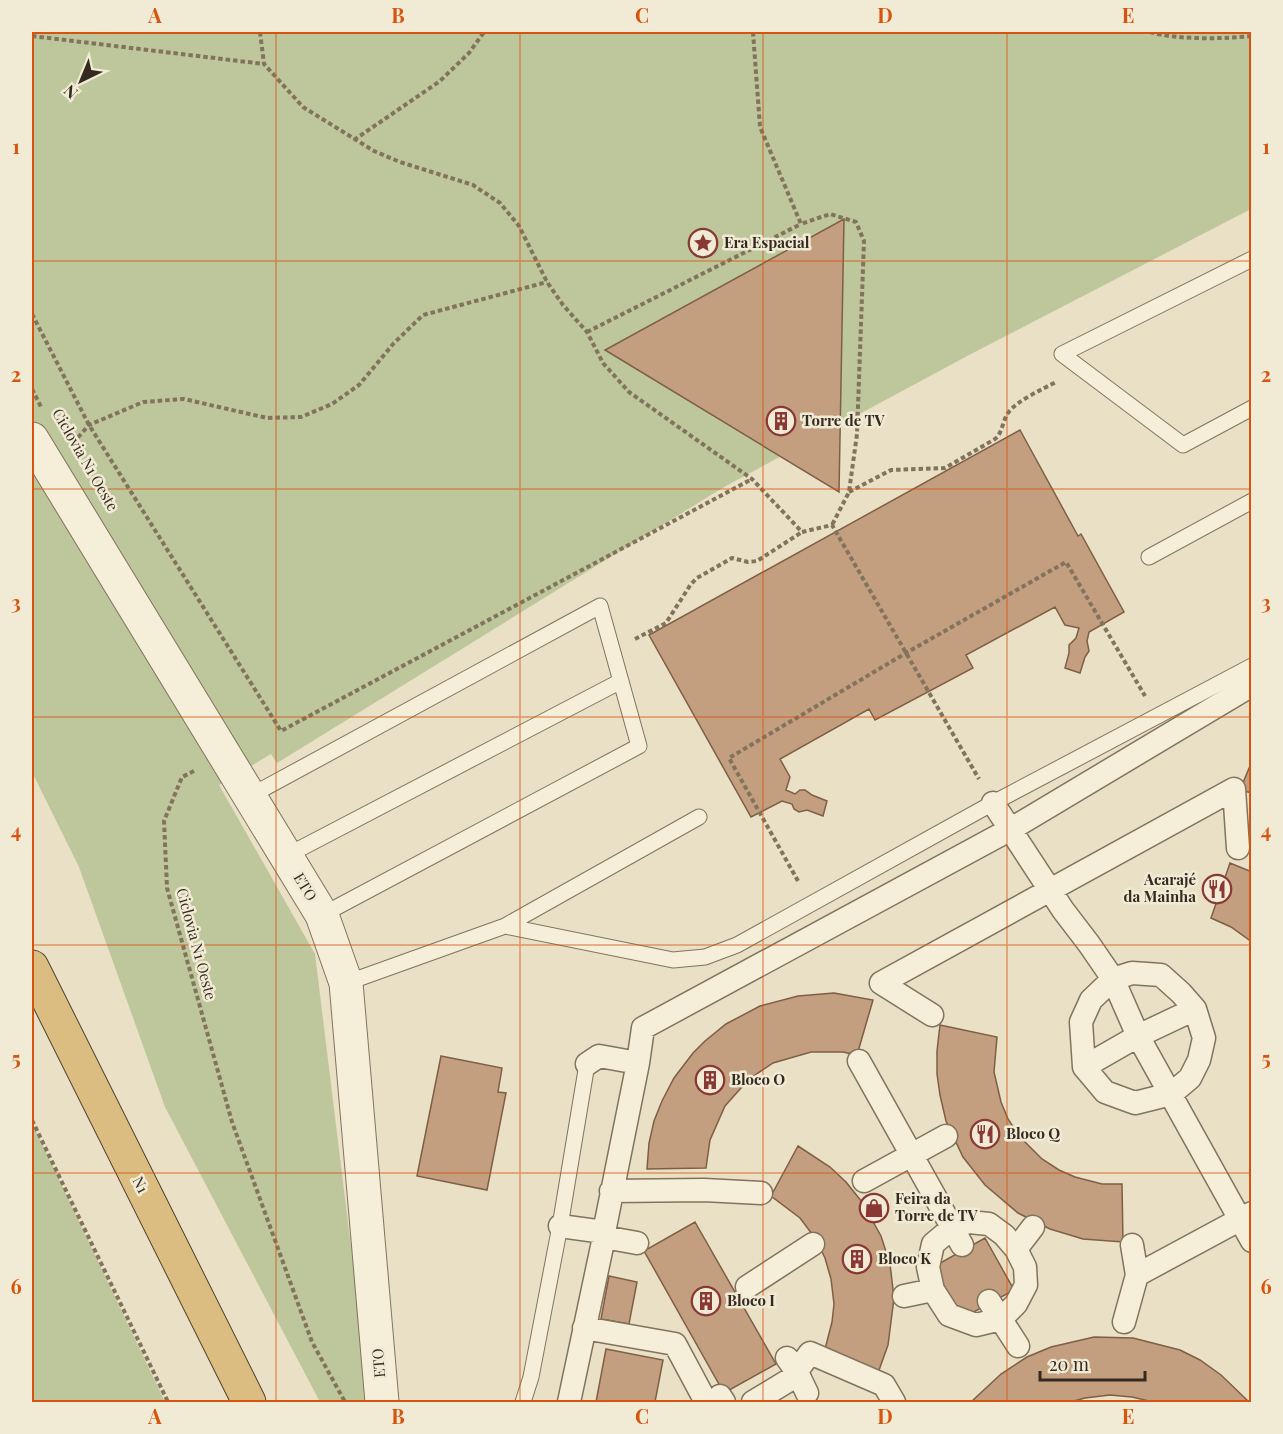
<svg xmlns="http://www.w3.org/2000/svg" width="1283" height="1434" viewBox="0 0 1283 1434" font-family="'Playfair Display',serif">
	<style>
		.green { fill: #bec69b }
		.building { fill: #c39f80; stroke: #7e5f46; stroke-width: 1.5 }
		.lines { fill: none; stroke-linecap: round; stroke-linejoin: round }
		.service-casing { stroke: #82735d; stroke-width: 17 }
		.pedestrian-casing { stroke: #82735d; stroke-width: 25 }
		.tertiary-casing { stroke: #82735d; stroke-width: 35 }
		.trunk-casing { stroke: #504131; stroke-width: 35 }
		.path { stroke: #82735d; stroke-width: 4; stroke-dasharray: 4.5 3; stroke-linecap: butt }
		.service { stroke: #f5eed8; stroke-width: 15 }
		.pedestrian { stroke: #f5eed8; stroke-width: 22 }
		.tertiary { stroke: #f5eed8; stroke-width: 33 }
		.trunk { stroke: #dbbd81; stroke-width: 33 }
		.grid { fill: none; stroke: #d6540e; stroke-width: 1.5; stroke-opacity: 0.55 }
		.labels { text-anchor: middle; stroke-width: 5; stroke-linejoin: round; paint-order: stroke }
		.poi-label { font-size: 15px; font-weight: bold; fill: #342a20; stroke: #f1ead4; text-anchor: start }
		.street-label { font-size: 15px; fill: #342a20; stroke: #f1ead4 }
		.neatline { fill: none; stroke: #d6540e; stroke-width: 2 }
		.grid-label { font-size: 20px; text-anchor: middle; font-weight: bold; fill: #d6540e }
	</style>
	<rect width="100%" height="100%" fill="#e9e0c6"/>
	<!-- green -->
	<path class="green" d="M32,32H1251V209L969,355L724,487L277,763L271,754L219,785L315,954L370,1402H320L165,1107L79,867L32,772Z
		M32,1123L165,1402H32Z"/>
	<!-- building -->
	<path class="building" d="M844,219L839,492L605,350Z
		M1020,430L1078,536L1081,534L1124,612L1089,632L1087,641L1089,651L1085,657L1080,673L1065,668L1069,653V645L1076,638L1079,628L1065,625L1055,607L966,655L973,668L875,720L869,709L780,759L790,777L786,790L795,794L800,790H805L812,795L827,801L823,816L807,810L799,812L794,809L792,804L782,801L751,817L649,635Z
		M1252,761V793L1240,790Z
		M1230,863L1252,872V942L1231,927L1211,918Z
		M834,993L873,1000L857,1055L843,1052H811L773,1063L749,1079L725,1106L710,1140L706,1168L647,1169L649,1143L654,1121L662,1101L674,1078L693,1053L705,1041L726,1024L760,1006L798,996Z
		M940,1025L997,1037L994,1072L1001,1102L1008,1119L1020,1137L1042,1159L1059,1170L1075,1177L1102,1184H1122L1123,1242L1083,1239L1050,1229L1018,1213L985,1185L963,1157L946,1121L940,1095L937,1074V1051Z
		M441,1056L502,1068L498,1092L506,1093L487,1190L417,1176Z
		M798,1146L830,1167L846,1182L862,1202L881,1236L890,1264L894,1298L888,1345L878,1373L825,1349L832,1322L834,1304L831,1279L825,1258L815,1238L800,1218L771,1196Z
		M695,1222L776,1364L724,1393L644,1251Z
		M985,1238L1014,1290L961,1319L933,1267Z
		M609,1276L637,1282L629,1324L601,1319Z
		M1094,1337L1133,1338L1180,1350L1200,1360L1221,1375L1249,1402H1153L1132,1397L1110,1395L1085,1398L1070,1402H971L1001,1374L1027,1357L1051,1347Z
		M606,1349L663,1360L655,1402H596Z"/>
	<g class="lines">
		<!-- service casing -->
		<g class="service-casing">
			<path id="service" d="M1252,259L1062,354L1183,445L1252,408
				M1149,557L1252,501
				M250,796L600,606L639,746L322,915
				M286,856L621,681
				M505,926L673,960L705,957L737,945L993,803L1252,666
				M346,983L505,926L699,817
				M523,1402L531,1377L560,1226L587,1064"/>
		</g>
		<!-- pedestrian casing -->
		<g class="pedestrian-casing">
			<path id="pedestrian" d="M993,803L1063,910L1089,944L1113,979L1138,1036L1252,1241
				M1132,973L1161,975L1181,993L1195,1009L1204,1038L1199,1060L1190,1078L1171,1094L1135,1103L1105,1092L1084,1067L1081,1022L1091,1000L1113,979Z
				M932,1015L881,983L1234,789L1238,848
				M859,1061L962,1245
				M587,1064L599,1056L638,1063
				M1084,1067L1138,1036L1195,1009
				M864,1181L946,1136
				M611,1191L704,1190L761,1193
				M969,1222L989,1224L1004,1235L1016,1249L1025,1267L1026,1285L1016,1304L1001,1319L976,1325L949,1315L933,1290L928,1267L933,1244L952,1228Z
				M560,1226L604,1232
				M604,1237L637,1243
				M1132,1245L1137,1275
				M1016,1249L1033,1227
				M747,1287L813,1244
				M904,1296L933,1290
				M989,1301L1018,1346
				M1124,1322L1137,1275L1252,1213
				M584,1328L675,1344L706,1402
				M787,1358L797,1372L807,1393
				M720,1396L724,1402
				M569,1402L604,1237V1232L638,1063L643,1028L1011,829L1252,685
				M753,1402L791,1379L810,1353L884,1385L894,1402"/>
		</g>
		<!-- tertiary casing -->
		<g class="tertiary-casing">
			<path id="tertiary" d="M32,439L322,915L346,983L382,1402"/>
		</g>
		<!-- trunk casing -->
		<g class="trunk-casing">
			<path id="trunk" d="M32,967L249,1402"/>
		</g>
		<!-- path -->
		<path class="path" d="M260,32L264,64L303,107L374,151L400,162L473,185L500,203L519,226L547,282L563,305L587,332L603,363L629,392L752,479L802,532L832,525L979,779
			M753,32L760,127L801,224L830,214L856,222L864,241L857,434L849,492L832,525
			M1150,32C1176,40 1224,39 1252,36
			M32,36L264,64
			M354,140L440,81L469,53L484,32
			M32,314L89,425L281,731L752,479
			M587,332L801,224
			M32,389L41,407
			M73,443L89,425L143,402L184,399L267,418L301,417L332,404L359,385L394,343L423,315L547,282
			M849,492L891,470L945,468L995,439C1003,432 1002,422 1008,413C1016,401 1043,389 1056,382
			M635,639L666,623L691,584L697,578L732,558L748,562L757,561L802,532
			M194,771L182,777L164,821L167,888L232,1122L312,1342L345,1402
			M798,881L729,758L906,653L1066,562L1145,696
			M32,1120L168,1402"/>
		<!-- service -->
		<use href="#service" class="service"/>
		<!-- pedestrian -->
		<use href="#pedestrian" class="pedestrian"/>
		<!-- tertiary -->
		<use href="#tertiary" class="tertiary"/>
		<!-- trunk -->
		<use href="#trunk" class="trunk"/>
	</g>
	<!-- grid -->
	<path class="grid" d="M276,32V1402M520,32V1402M763,32V1402M1007,32V1402M32,261H1252M32,489H1252M32,717H1252M32,945H1252M32,1173H1252"/>
	<!-- icons -->
	<defs>
		<g id="sight-ring" transform="scale(1.5)"><circle r="9.5" fill="#f1ead4" stroke="#8a3834" stroke-width="1.5"/><path d="M0-6L1.8-2.2L6-1.7L2.9 1.2L3.7 5.4L0 3.3L-3.7 5.4L-2.9 1.2L-6-1.7L-1.8-2.2Z" fill="#8a3834"/></g>
		<g id="building-ring" transform="scale(1.5)"><circle r="9.5" fill="#f1ead4" stroke="#8a3834" stroke-width="1.5"/><path d="M-4-6H4V6H1V3H-1V6H-4ZM-2.5-4.3h1.7v1.8h-1.7ZM.8-4.3h1.7v1.8H.8ZM-2.5-1h1.7V.8h-1.7ZM.8-1h1.7V.8H.8Z" fill="#8a3834"/></g>
		<g id="restaurant-ring" transform="scale(1.5)"><circle r="9.5" fill="#f1ead4" stroke="#8a3834" stroke-width="1.5"/><path d="M-5-6h1v4h1v-4h1v4h1v-4h1v5L-1.5 .5V6h-2V.5L-5-1ZM5-6V6H3V1.5H1.5Q1.5-4 5-6Z" fill="#8a3834"/></g>
		<g id="shop-ring" transform="scale(1.5)"><circle r="9.5" fill="#f1ead4" stroke="#8a3834" stroke-width="1.5"/><path d="M-5-2.5h2.3a2.7 3.5 0 0 1 5.4 0H5L5.5 6h-11ZM-1.5-2.5h3a1.5 2.3 0 0 0-3 0Z" fill="#8a3834"/></g>
	</defs>
	<g fill-rule="evenodd">
		<use href="#sight-ring" x="703" y="243"/>
		<use href="#building-ring" x="781" y="421"/>
		<use href="#restaurant-ring" x="1217" y="889"/>
		<use href="#building-ring" x="710" y="1080"/>
		<use href="#restaurant-ring" x="985" y="1134"/>
		<use href="#shop-ring" x="874" y="1208"/>
		<use href="#building-ring" x="857" y="1259"/>
		<use href="#building-ring" x="706" y="1301"/>
	</g>
	<g class="labels">
		<!-- poi labels -->
		<g class="poi-label">
			<text x="724" y="248">Era Espacial</text>
			<text x="802" y="426">Torre de TV</text>
			<text x="1196" y="885" text-anchor="end">Acarajé<tspan x="1196" dy="17">da Mainha</tspan></text>
			<text x="731" y="1085">Bloco O</text>
			<text x="1006" y="1139">Bloco Q</text>
			<text x="895" y="1204">Feira da<tspan x="895" dy="17">Torre de TV</tspan></text>
			<text x="878" y="1264">Bloco K</text>
			<text x="727" y="1306">Bloco I</text>
		</g>
		<!-- street labels -->
		<g class="street-label">
			<text transform="translate(85 460) rotate(60)" y="5">Ciclovia N1 Oeste</text>
			<text transform="translate(305 887) rotate(59)" y="5">ETO</text>
			<text transform="translate(196 944) rotate(75)" y="5">Ciclovia N1 Oeste</text>
			<text transform="translate(140 1185) rotate(63)" y="5">N1</text>
			<text transform="translate(379 1363) rotate(-95)" y="5">ETO</text>
		</g>
	</g>
	<!-- border -->
	<rect width="1283" height="1434" fill="none" stroke="#f1ead4" stroke-width="66"/>
	<!-- north arrow -->
	<g transform="translate(81 81) rotate(223)" stroke="#f1ead4" stroke-width="4.5" paint-order="stroke">
	<path d="M0-4.5L10 22L0 15L-10 22Z" fill="#342a20"/>
	<text y="-9" font-size="16" font-weight="bold" text-anchor="middle" fill="#342a20">N</text>
	</g>
	<!-- scale -->
	<path d="M1040 1371v9h105v-9" fill="none" stroke="#342a20" stroke-width="3"/>
	<text x="1049" y="1371" font-size="18" fill="#342a20" stroke="#f1ead4" stroke-width="4.5" paint-order="stroke">20 m</text>
	<rect x="33" y="33" width="1217" height="1368" class="neatline"/>
	<g class="grid-label">
		<text x="155" y="23">A</text>
		<text x="398" y="23">B</text>
		<text x="642" y="23">C</text>
		<text x="885" y="23">D</text>
		<text x="1128" y="23">E</text>
		<text x="16" y="154">1</text>
		<text x="1266" y="154">1</text>
		<text x="16" y="382">2</text>
		<text x="1266" y="382">2</text>
		<text x="16" y="610">3</text>
		<text x="1266" y="610">3</text>
		<text x="16" y="838">4</text>
		<text x="1266" y="838">4</text>
		<text x="16" y="1066">5</text>
		<text x="1266" y="1066">5</text>
		<text x="16" y="1294">6</text>
		<text x="1266" y="1294">6</text>
		<text x="155" y="1424">A</text>
		<text x="398" y="1424">B</text>
		<text x="642" y="1424">C</text>
		<text x="885" y="1424">D</text>
		<text x="1128" y="1424">E</text>
	</g>
</svg>
